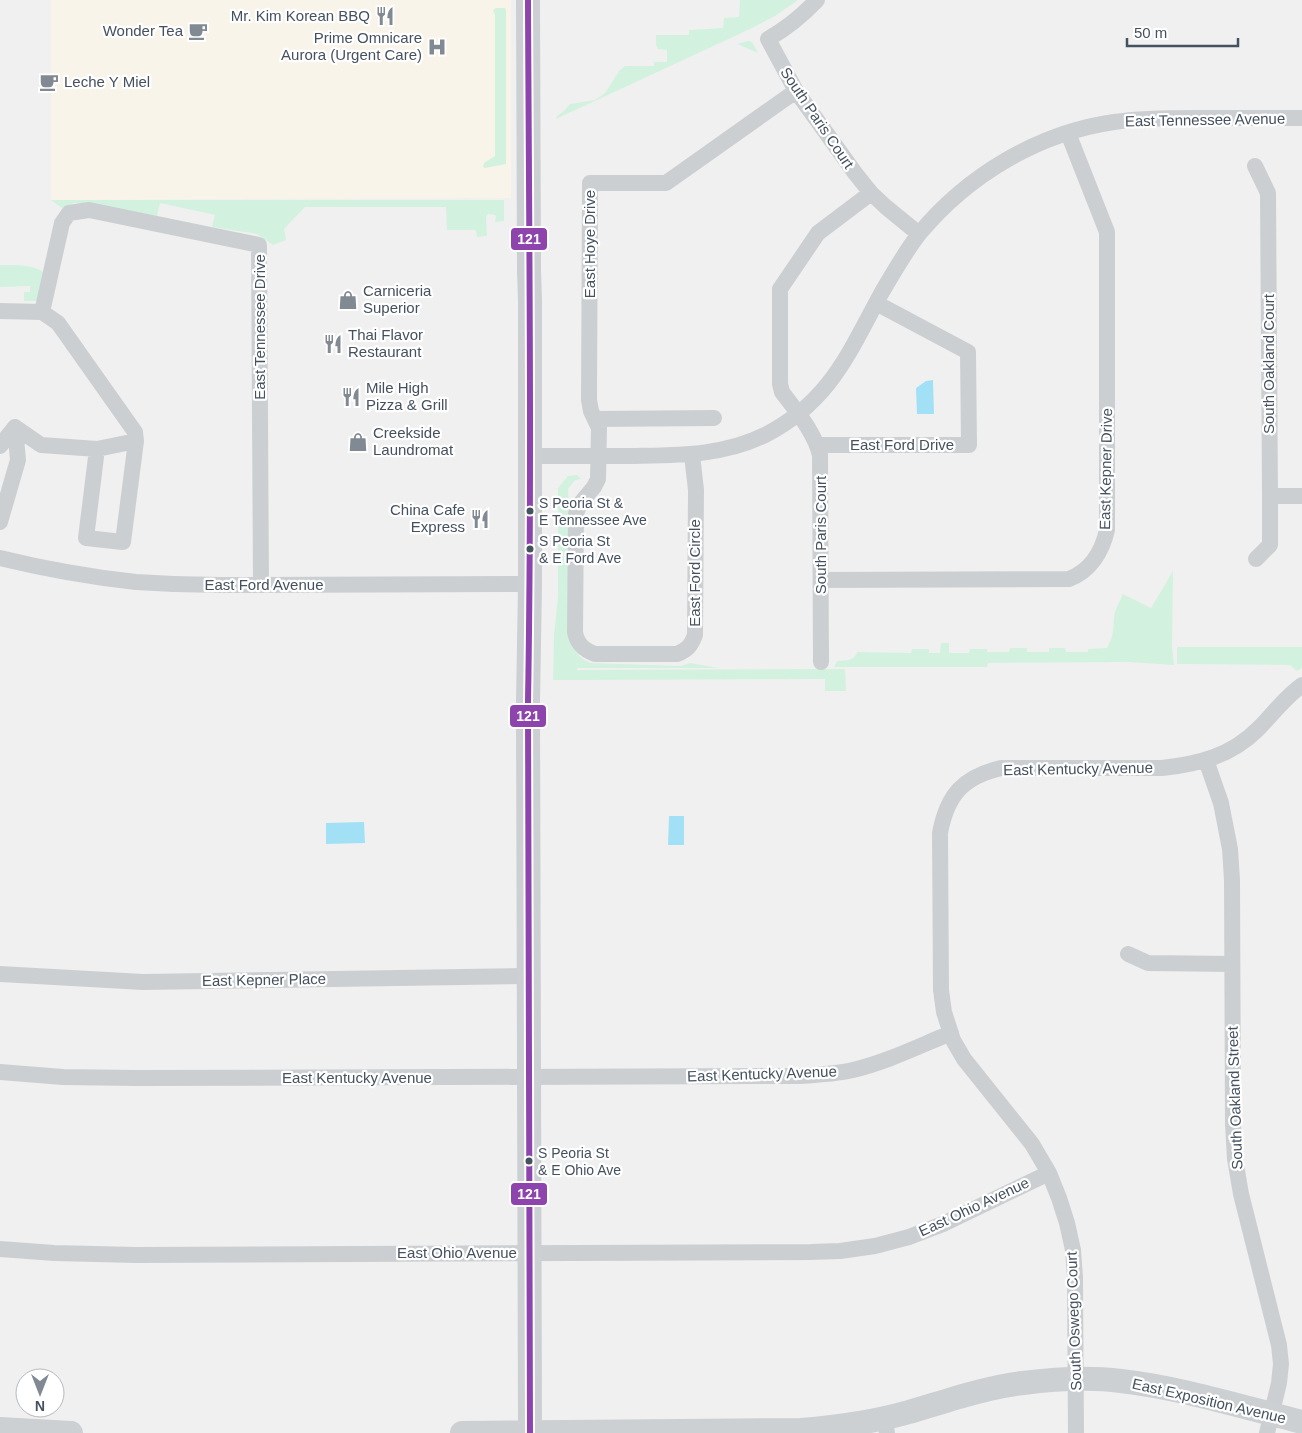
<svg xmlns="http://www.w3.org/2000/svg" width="1302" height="1433" viewBox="0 0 1302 1433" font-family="Helvetica,sans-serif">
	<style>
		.commercial { fill: #f8f4ea }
		.green { fill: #d2f2df }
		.water { fill: #a2e1f5 }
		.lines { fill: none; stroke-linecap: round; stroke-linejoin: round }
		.street { stroke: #cccfd1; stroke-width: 16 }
		.secondary { stroke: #ccd0d3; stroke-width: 24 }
		.bus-1-casing { stroke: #fff; stroke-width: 10 }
		.bus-1 { stroke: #8e44ad; stroke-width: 6 }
		.bus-dot { fill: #45515f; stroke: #fff; stroke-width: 2 }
		.labels { text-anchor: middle; stroke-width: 4.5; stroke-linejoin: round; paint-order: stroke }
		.bus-label { font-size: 14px; fill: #45515f; stroke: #fff; text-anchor: start }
		.poi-label { font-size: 15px; fill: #45515f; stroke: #fff; text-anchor: start }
		.street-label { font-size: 15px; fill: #45515f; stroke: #fff }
		.line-badge { stroke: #fff; stroke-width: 2 }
		.badge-label { font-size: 14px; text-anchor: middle; font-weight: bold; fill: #fff }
	</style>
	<rect width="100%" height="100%" fill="#f1f0f0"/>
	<!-- commercial -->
	<path class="commercial" d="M51,0H511V198L51,200Z"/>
	<!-- green -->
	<path class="green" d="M740,0H798L775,16L748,30L556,119L557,116L565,110L570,104L595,100L605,93L619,71L625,66H654V62H667V50L658,49L656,45V35H689V30L723,28L724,18L739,17Z
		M496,8H505L506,10V164L485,168L483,167L484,163L495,156V15L493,10Z
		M748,41L752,42L758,53L737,44Z
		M51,200H504V221L495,222L496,216L495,215L488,214L486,217L487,236L477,237L476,231L474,230H447L446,207H305L284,229L286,240L273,245L257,234L212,227L215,215L160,203L157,216L85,203H74L62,208Z
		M0,265C12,265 36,264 44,273L41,301H24V292H30V286L0,287Z
		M577,475L581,479L575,480L568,489L570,521L572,641C577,653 578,658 591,663L681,666L690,663L718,668H577V670L845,669L846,691H825V679L553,680L554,636L558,596V488L568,476Z
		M1173,571L1172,647L1174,665L1129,662L988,663L987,667H834L837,661C845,660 854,662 857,652L911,653L912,649H929V653H940L941,643H949V653H969L970,649H987V652H1009L1010,648H1027V652H1049V648H1065L1066,652H1088V649L1107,648C1114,635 1113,630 1114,617C1115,609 1120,601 1123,594L1151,608Z
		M1177,647H1302V668L1297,671L1290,665L1177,664Z"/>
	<!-- water -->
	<path class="water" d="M933,380L934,414H917L916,388L926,381Z
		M669,816H684V845H668Z
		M364,822L365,843L326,844V823Z"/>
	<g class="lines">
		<!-- street -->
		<path class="street" d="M817,0C802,16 787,28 768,39L796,91L855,173L871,193L886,207L919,234
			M1255,166L1268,193L1270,496V545L1256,559
			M0,311L42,312L58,323L135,432L136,441L123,542L86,538L97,449
			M42,312L62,223L69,213L89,210L259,245L261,585
			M596,419L714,418
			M15,427L41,445L97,449L136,441
			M818,445H969L968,352L876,303
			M0,446L15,427
			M692,455L696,490L695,635C691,646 687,650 677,654H595C584,650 577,644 575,632L576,514L579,505L594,487L598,479L599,428L591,411L589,400L590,183H666L796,91
			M530,456C563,456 597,456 631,456C677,455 723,456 765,435C831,401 849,352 882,292C894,272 905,252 919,234C968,175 1038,133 1114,122C1141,118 1169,118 1196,118C1232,118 1267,118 1302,118
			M1270,496H1302
			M0,522L18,460L15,427
			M0,558C45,569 90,577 136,582C164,584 192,585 221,585L530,584
			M821,580L1069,579C1090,571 1102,552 1107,530V232L1068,133
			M821,662L820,455C814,431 796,411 782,392L780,384V289L818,233L871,193
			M1206,760L1221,803L1230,849L1232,880L1233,1124L1235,1159L1241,1194L1279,1345L1281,1364L1279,1383L1267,1433
			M1128,954L1148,963L1232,964
			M0,974L143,982L528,976
			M0,1072L63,1077L136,1078L800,1076C818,1075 836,1074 853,1070C887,1062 919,1046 951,1033
			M0,1249L54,1253L136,1255L811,1252L840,1251L875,1246L909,1237L943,1224L1049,1173
			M884,1418L887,1433
			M1076,1433L1075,1277L1073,1250L1067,1223L1059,1198L1049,1173L1032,1144L964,1059L953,1040L944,1012L941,990L940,833C947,795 963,777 1001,768H1162C1199,764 1231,756 1258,729C1273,714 1284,698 1302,685"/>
		<!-- secondary -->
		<path class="secondary" d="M528,0L529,271L530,301V584L528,702L530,1433
			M0,1429L71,1433
			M462,1433L801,1430C837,1427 874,1422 909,1412C947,1401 983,1388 1023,1383C1055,1379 1089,1377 1121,1381C1182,1388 1242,1407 1302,1422"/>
		<!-- bus-1 casing -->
		<g class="bus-1-casing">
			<path id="bus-1" d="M528,0C529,234 532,468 528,702L530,1433"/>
		</g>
		<!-- bus-1 -->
		<use href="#bus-1" class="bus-1"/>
	</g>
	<!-- icons -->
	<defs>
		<g id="restaurant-bare" transform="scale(1.5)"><path d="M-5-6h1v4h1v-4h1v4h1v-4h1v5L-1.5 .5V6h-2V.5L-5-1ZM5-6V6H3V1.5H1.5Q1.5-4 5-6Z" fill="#818992" stroke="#fff" stroke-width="2.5" paint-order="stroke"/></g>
		<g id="cafe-bare" transform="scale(1.5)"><path d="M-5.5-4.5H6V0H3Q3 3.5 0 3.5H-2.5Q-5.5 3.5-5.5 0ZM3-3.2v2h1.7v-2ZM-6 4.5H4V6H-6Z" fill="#818992" stroke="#fff" stroke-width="2.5" paint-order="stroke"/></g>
		<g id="hospital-bare" transform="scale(1.5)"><path d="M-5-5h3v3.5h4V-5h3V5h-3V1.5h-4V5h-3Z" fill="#818992" stroke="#fff" stroke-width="2.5" paint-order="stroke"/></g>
		<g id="shop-bare" transform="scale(1.5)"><path d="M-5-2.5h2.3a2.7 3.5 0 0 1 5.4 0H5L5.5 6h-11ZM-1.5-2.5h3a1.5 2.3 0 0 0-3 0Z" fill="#818992" stroke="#fff" stroke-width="2.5" paint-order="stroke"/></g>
	</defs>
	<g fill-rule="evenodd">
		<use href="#restaurant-bare" x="385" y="16"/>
		<use href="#cafe-bare" x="198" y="31"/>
		<use href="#hospital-bare" x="437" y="47"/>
		<use href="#cafe-bare" x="49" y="82"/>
		<use href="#shop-bare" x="348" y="300"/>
		<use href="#restaurant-bare" x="333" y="344"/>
		<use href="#restaurant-bare" x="351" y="397"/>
		<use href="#shop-bare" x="358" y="442"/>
		<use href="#restaurant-bare" x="480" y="519"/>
	</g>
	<!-- markers -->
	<g class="bus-dot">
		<circle cx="530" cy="511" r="4.5"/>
		<circle cx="530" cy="549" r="4.5"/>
		<circle cx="529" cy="1161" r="4.5"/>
	</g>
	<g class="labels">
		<!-- bus labels -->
		<g class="bus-label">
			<text x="539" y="508">S Peoria St &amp;<tspan x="539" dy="17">E Tennessee Ave</tspan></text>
			<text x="539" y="546">S Peoria St<tspan x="539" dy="17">&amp; E Ford Ave</tspan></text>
			<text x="538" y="1158">S Peoria St<tspan x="538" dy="17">&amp; E Ohio Ave</tspan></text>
		</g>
		<!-- poi labels -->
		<g class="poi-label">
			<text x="370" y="21" text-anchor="end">Mr. Kim Korean BBQ</text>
			<text x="183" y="36" text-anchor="end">Wonder Tea</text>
			<text x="422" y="43" text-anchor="end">Prime Omnicare<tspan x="422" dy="17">Aurora (Urgent Care)</tspan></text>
			<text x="64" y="87">Leche Y Miel</text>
			<text x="363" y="296">Carniceria<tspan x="363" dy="17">Superior</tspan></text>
			<text x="348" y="340">Thai Flavor<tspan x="348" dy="17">Restaurant</tspan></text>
			<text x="366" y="393">Mile High<tspan x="366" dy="17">Pizza &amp; Grill</tspan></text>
			<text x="373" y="438">Creekside<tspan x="373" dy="17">Laundromat</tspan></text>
			<text x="465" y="515" text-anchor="end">China Cafe<tspan x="465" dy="17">Express</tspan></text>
		</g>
		<!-- street labels -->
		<g class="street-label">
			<text transform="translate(817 118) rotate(56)" y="5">South Paris Court</text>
			<text transform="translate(1205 120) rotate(-1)" y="5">East Tennessee Avenue</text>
			<text transform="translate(590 244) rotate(-90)" y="5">East Hoye Drive</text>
			<text transform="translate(260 327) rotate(-90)" y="5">East Tennessee Drive</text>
			<text transform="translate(1269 364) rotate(-90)" y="5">South Oakland Court</text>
			<text x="902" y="450">East Ford Drive</text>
			<text transform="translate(1106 469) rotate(-89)" y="5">East Kepner Drive</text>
			<text transform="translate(821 535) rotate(-90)" y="5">South Paris Court</text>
			<text transform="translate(695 573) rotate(-90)" y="5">East Ford Circle</text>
			<text x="264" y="590">East Ford Avenue</text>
			<text transform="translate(1078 769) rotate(-1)" y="5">East Kentucky Avenue</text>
			<text transform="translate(264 980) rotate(-1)" y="5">East Kepner Place</text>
			<text transform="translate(762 1074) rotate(-2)" y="5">East Kentucky Avenue</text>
			<text x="357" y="1083">East Kentucky Avenue</text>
			<text transform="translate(1235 1098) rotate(-92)" y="5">South Oakland Street</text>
			<text transform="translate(974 1207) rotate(-25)" y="5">East Ohio Avenue</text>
			<text x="457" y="1258">East Ohio Avenue</text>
			<text transform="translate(1074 1321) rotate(-92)" y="5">South Oswego Court</text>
			<text transform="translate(1209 1401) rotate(13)" y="5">East Exposition Avenue</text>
		</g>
	</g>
	<g class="line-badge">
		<rect x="510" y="227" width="38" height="24" rx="5" fill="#8e44ad"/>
		<rect x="509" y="704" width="38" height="24" rx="5" fill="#8e44ad"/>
		<rect x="510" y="1182" width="38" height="24" rx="5" fill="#8e44ad"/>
	</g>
	<g class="badge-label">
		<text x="529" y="244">121</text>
		<text x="528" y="721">121</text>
		<text x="529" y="1199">121</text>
	</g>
	<!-- north arrow -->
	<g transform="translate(40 1393) rotate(180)"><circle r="24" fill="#ffffff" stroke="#b5b9bf"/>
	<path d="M0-4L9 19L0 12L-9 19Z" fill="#818992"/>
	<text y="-8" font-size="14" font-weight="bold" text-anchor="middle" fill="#45515f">N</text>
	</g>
	<!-- scale -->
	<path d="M1127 38v8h111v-8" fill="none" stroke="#45515f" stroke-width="2.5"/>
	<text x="1134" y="38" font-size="15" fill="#45515f" stroke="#ffffff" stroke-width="4" paint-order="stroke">50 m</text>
</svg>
